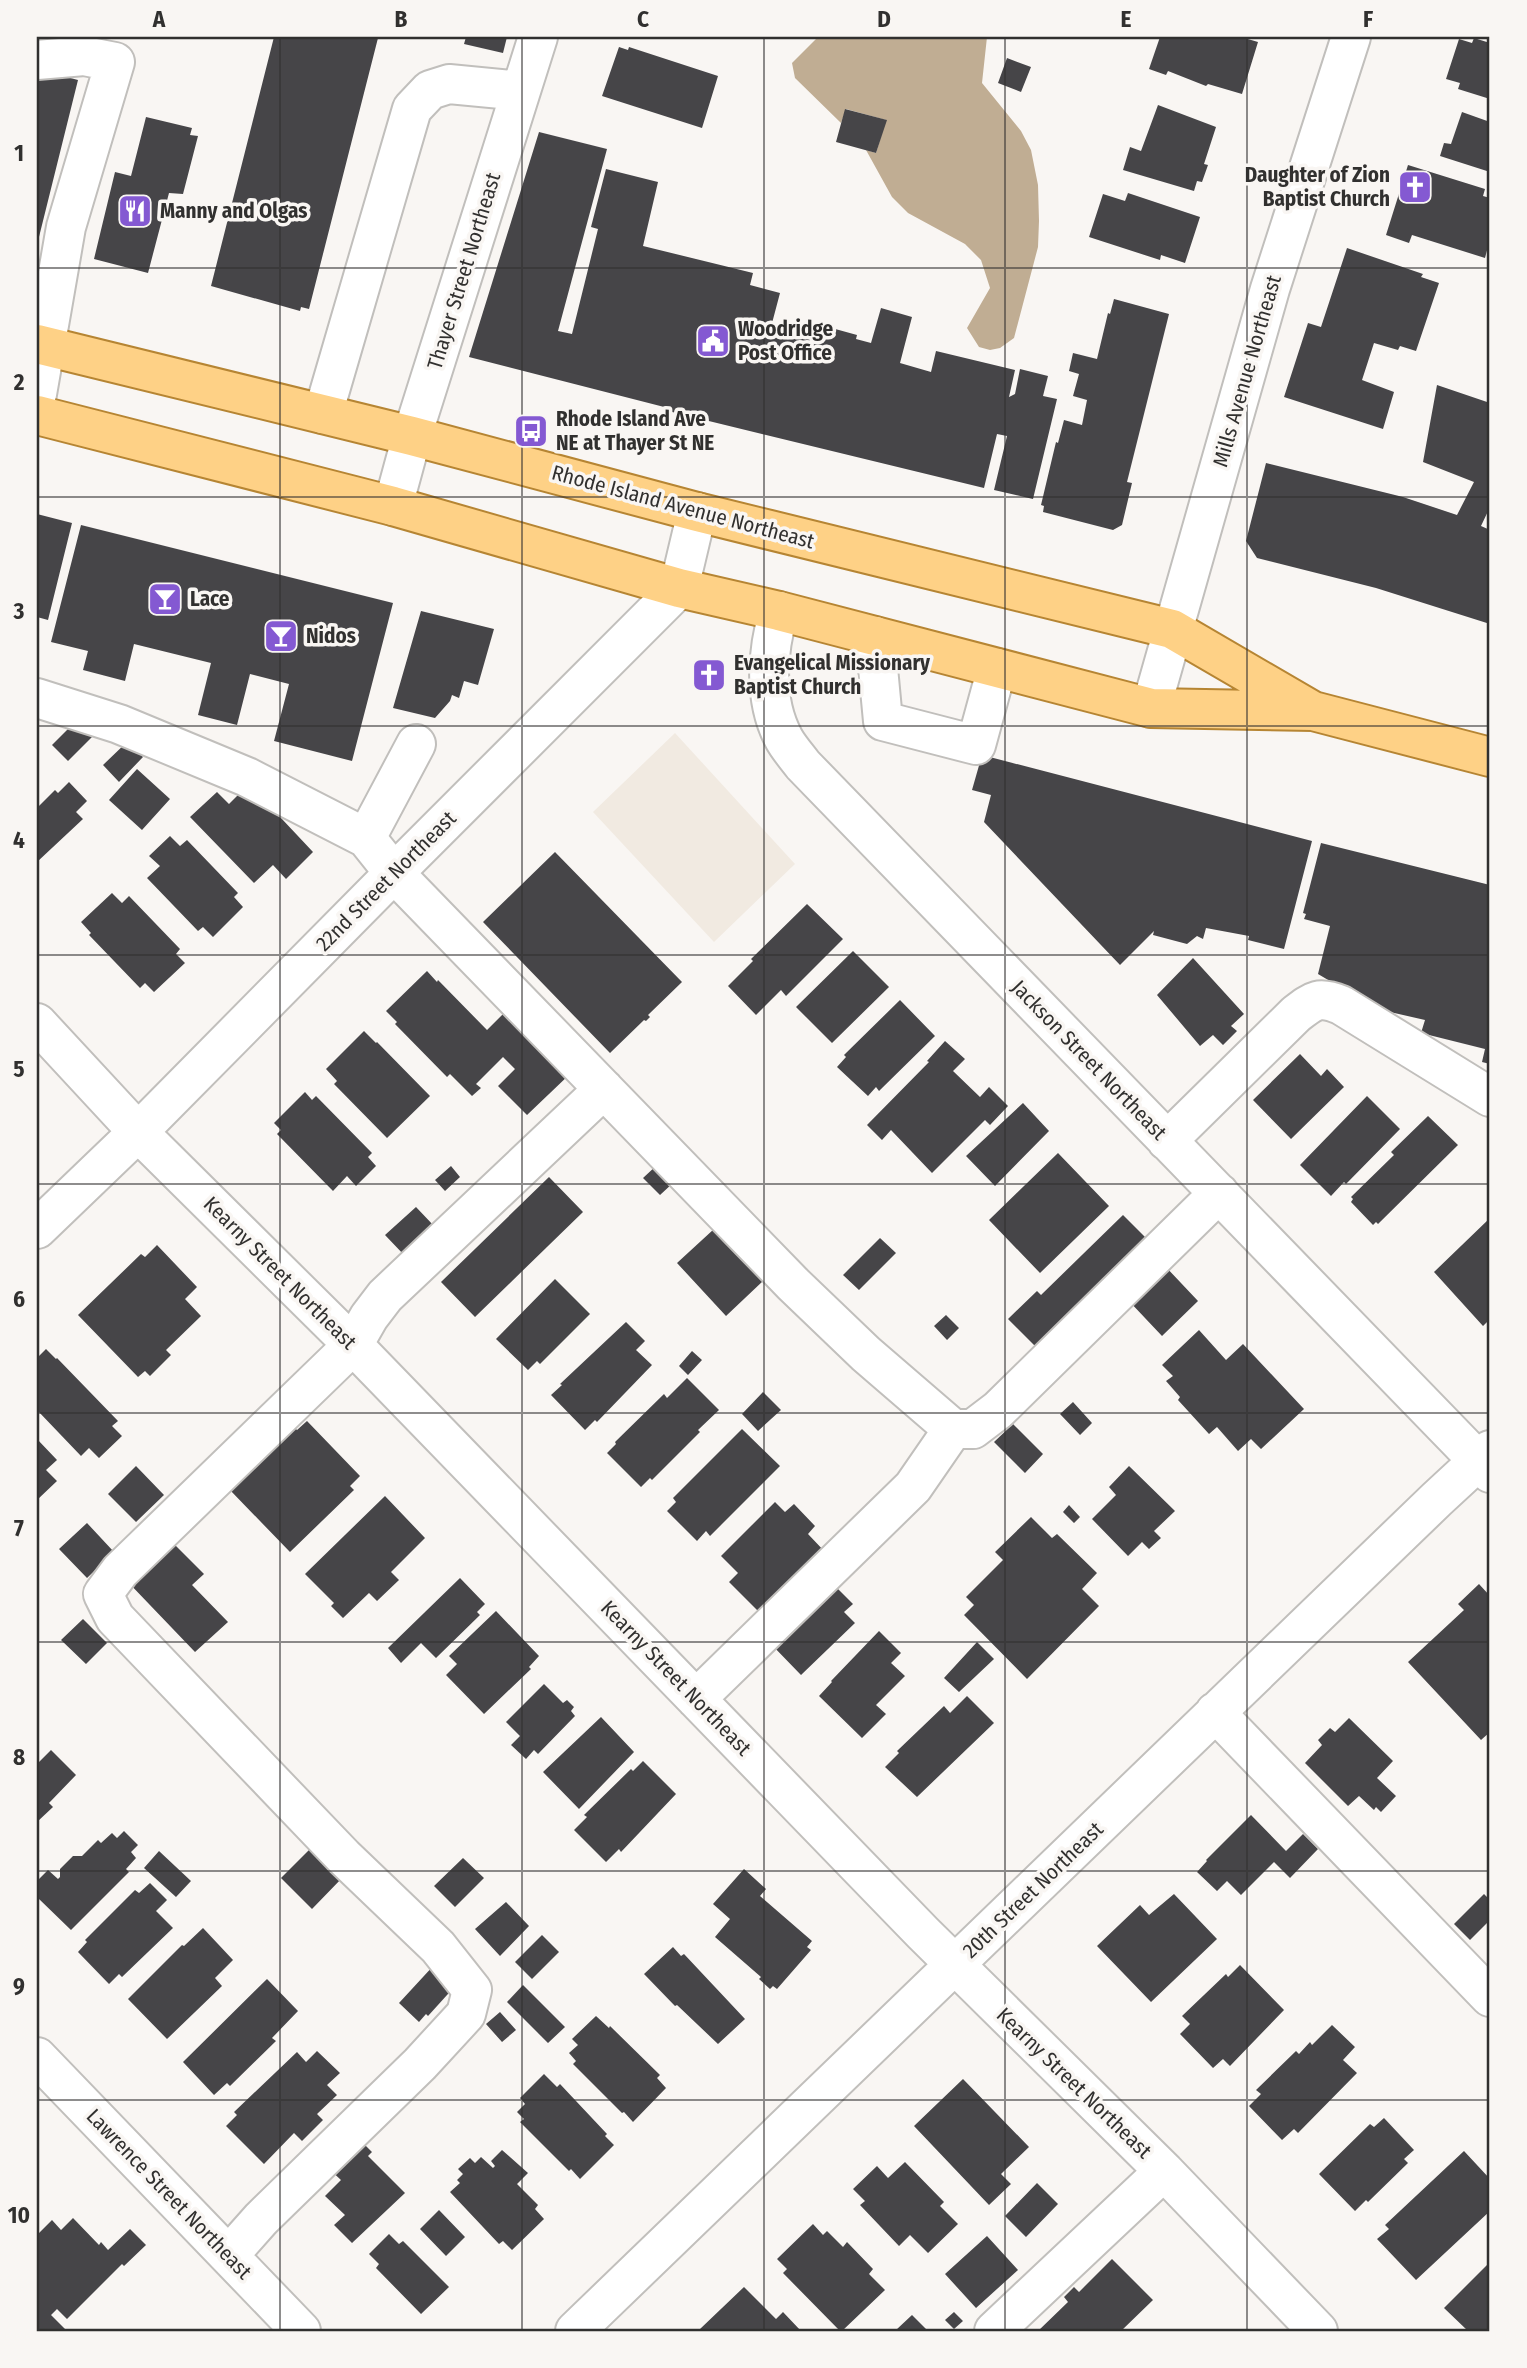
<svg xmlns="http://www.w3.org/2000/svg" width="1527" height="2368" viewBox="0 0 1527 2368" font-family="'Fira Sans Condensed',sans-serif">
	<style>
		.built { fill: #f1eae1 }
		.forest { fill: #c0ad93 }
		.building { fill: #464548 }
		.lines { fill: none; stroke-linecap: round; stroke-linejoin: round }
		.minor-casing { stroke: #c1bfbc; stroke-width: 42 }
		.major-casing { stroke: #b68533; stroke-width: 42 }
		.minor { stroke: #fff; stroke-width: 38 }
		.major { stroke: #fed186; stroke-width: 38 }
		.grid { fill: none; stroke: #31302f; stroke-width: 2; stroke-opacity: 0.55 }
		.labels { text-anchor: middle; stroke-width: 7; stroke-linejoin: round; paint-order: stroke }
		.poi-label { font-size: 21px; font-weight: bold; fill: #31302f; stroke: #f9f6f3; text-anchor: start }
		.street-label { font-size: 21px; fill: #31302f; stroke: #f9f6f3 }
		.neatline { fill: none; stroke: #31302f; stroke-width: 2.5 }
		.grid-label { font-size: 23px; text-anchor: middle; font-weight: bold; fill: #31302f }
	</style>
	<rect width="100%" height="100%" fill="#f9f6f3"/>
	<!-- built -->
	<path class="built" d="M675,733L795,864L714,942L593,812Z"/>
	<!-- forest -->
	<path class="forest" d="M835,37H987L982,83L1021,131L1031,150L1038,185L1039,221L1038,247L1014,338L1000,348L990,350L979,347L967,328L990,288L981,260L965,244L908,213L892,197L866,150L876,153L886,120L846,109L841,123L795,78L792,63L817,38Z"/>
	<!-- building -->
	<path class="building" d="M274,37L378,38L309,309L301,307L300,311L211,286Z
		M466,37H507L503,53L464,44Z
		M1160,37H1241L1258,42L1242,94L1208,84L1206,86L1168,71L1166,75L1149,69Z
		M1474,38L1490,43V99L1458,89L1460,83L1446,79L1459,39L1472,43Z
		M619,47L628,50L629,47L718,76L702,128L602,96Z
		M1007,58L1031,67L1021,92L998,83Z
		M40,70L78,80L38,241L37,83Z
		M1158,105L1216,127L1204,164L1208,165L1202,182L1197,181L1194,191L1123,170L1130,147L1141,151Z
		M845,109L887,120L876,153L836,142Z
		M1462,112L1490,122V172L1440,156L1444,143L1451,144Z
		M146,117L192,128L190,135L198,136L183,194L169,193L148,273L94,259L115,172L131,176Z
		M539,132L607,149L558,331L572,334L598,229L591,227L606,169L658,182L643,246L753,273L750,285L780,293L771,327L814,340L816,334L821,335L823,330L828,327L857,335L856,339L871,343L881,308L912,317L900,363L931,372L936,351L1015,370L1009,397L1015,394L1020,369L1048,376L1043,396L1057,399L1033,499L994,490L1007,436L997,434L984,488L672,412V409L469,357Z
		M1408,165L1485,189L1483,196L1490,198V239L1485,258L1412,235L1409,243L1386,235Z
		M1128,193L1200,217L1185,263L1161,255L1160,260L1089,237L1103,194L1125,201Z
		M1347,248L1423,274L1421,277L1439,283L1416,351L1400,346L1398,350L1374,343L1362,380L1394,392L1383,429L1284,397L1308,323L1321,327Z
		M1114,299L1169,314L1127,482L1132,483L1122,525L1113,530L1043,512L1044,506L1041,505L1056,442L1058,443L1064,420L1082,425L1087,400L1073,396L1079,374L1069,371L1073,353L1097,359L1108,313L1110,314Z
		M1437,385L1490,403V507L1481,526L1490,530V624L1376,588L1257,558L1246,541L1266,463L1403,497L1457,515L1474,482L1423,462Z
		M37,514L72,523L48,620L37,617Z
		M81,525L393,603L352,761L274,741L289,684L250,674L237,725L198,715L211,663L134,644L125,681L83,670L88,651L51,642Z
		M421,611L494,629L478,685L464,681L459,698L452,695L450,701L435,718L393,708Z
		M78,719L94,735L68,761L52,745Z
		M128,741L143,757L119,782L103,765Z
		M982,755L1312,841L1284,949L1248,940L1249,936L1206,928L1203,939L1197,936L1187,944L1153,935L1154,931L1120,965L984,822L991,795L972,790Z
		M137,769L170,799L142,830L109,800Z
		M69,782L87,801L76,812L83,819L37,862V808L55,790L58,793Z
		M249,784L313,852L286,879L273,865L254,883L190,817L217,792L229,804Z
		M170,836L180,846L187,840L238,893L234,897L243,907L213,937L203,927L198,931L147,878L160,866L149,856Z
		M1321,843L1490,885V1064L1482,1062L1485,1049L1421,1033L1425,1020L1390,1012L1389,1016L1318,974L1330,926L1304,919L1306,914L1303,913Z
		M555,852L682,982L648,1015L650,1017L646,1021L644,1020L610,1053L483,922Z
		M112,893L122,903L129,896L180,949L176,954L185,963L154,992L145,983L140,988L89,935L91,933L81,922Z
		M807,904L843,939L786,996L781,990L756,1015L728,986L753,961L751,959Z
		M853,951L889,987L832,1043L796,1007Z
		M1193,958L1244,1014L1231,1026L1237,1031L1223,1045L1213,1035L1200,1046L1157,995Z
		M427,971L437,982L438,980L487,1030L511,1006L571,1073L527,1115L498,1086L515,1069L503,1057L476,1084L481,1088L472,1096L450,1074L447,1077L395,1024L397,1022L386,1011Z
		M900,1000L935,1036L879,1091L876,1087L868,1096L837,1067L846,1057L844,1055Z
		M364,1031L376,1043L377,1042L430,1096L387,1138L334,1084L337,1081L326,1069Z
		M945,1041L965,1059L953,1071L980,1097L989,1087L1008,1106L990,1125L985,1120L932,1173L891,1130L882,1140L867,1125L929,1062L927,1061Z
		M1300,1054L1321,1076L1327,1069L1344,1087L1291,1139L1253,1100Z
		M305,1092L312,1100L316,1096L372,1153L368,1157L376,1166L356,1186L347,1176L333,1191L277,1134L281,1130L274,1123Z
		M1367,1096L1400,1129L1346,1184L1344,1182L1331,1196L1300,1165Z
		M1023,1103L1049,1131L995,1186L966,1156Z
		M1428,1116L1458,1145L1378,1224L1376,1222L1373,1225L1351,1202L1353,1199L1351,1197L1394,1155L1391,1152Z
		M1058,1153L1109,1206L1040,1273L989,1220Z
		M657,1165L673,1183L660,1195L643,1178Z
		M451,1166L460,1177L445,1191L435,1180Z
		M549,1177L583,1212L475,1317L441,1282Z
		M416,1207L435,1227L405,1256L385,1235Z
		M1123,1215L1152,1244L1062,1330L1056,1326L1035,1346L1008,1319L1037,1291L1041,1295Z
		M1490,1218V1319L1483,1326L1434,1272Z
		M714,1229L763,1281L726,1316L677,1263Z
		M880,1238L896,1253L859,1290L843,1275Z
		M157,1245L197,1287L185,1299L201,1316L166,1350L171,1355L150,1376L145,1371L138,1377L78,1315L141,1254L145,1257Z
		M1164,1265L1198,1301L1162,1336L1128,1300Z
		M555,1279L590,1314L540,1364L537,1361L528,1370L496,1339Z
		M946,1315L959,1328L947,1340L934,1326Z
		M626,1322L645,1341L636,1350L652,1365L597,1422L595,1420L585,1430L551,1395L562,1385L560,1384Z
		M1199,1330L1226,1360L1243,1344L1304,1409L1261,1449L1251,1439L1238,1451L1217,1427L1209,1434L1178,1400L1180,1397L1166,1381L1173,1376L1162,1365Z
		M46,1349L56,1359L57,1358L118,1421L112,1426L122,1436L99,1458L89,1448L81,1456L37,1410V1358Z
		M692,1351L702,1360L688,1375L679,1366Z
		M687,1378L719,1410L698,1430L700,1432L652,1480L650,1478L641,1487L607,1453L616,1444L615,1442L664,1394L667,1398Z
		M763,1392L781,1410L758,1431L742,1414Z
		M1073,1402L1092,1423L1080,1435L1060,1414Z
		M307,1421L360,1476L350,1486L354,1490L290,1552L229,1489L294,1427L297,1430Z
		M1013,1424L1043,1454L1025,1473L994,1442Z
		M742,1429L780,1466L710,1536L706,1531L697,1541L667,1511L676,1502L673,1498Z
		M37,1439L57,1460L46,1470L57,1481L37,1500Z
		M136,1466L164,1495L136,1522L108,1494Z
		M1129,1466L1175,1511L1154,1531L1161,1538L1149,1549L1142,1542L1128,1556L1092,1519L1116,1495L1109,1487Z
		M385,1496L425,1538L391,1572L399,1580L377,1601L369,1593L343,1618L331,1606L334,1603L305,1574Z
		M775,1502L785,1512L794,1504L815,1526L808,1534L826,1553L772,1608L767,1603L758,1611L729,1582L738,1573L721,1556Z
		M1069,1505L1080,1517L1074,1523L1063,1512Z
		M1031,1517L1052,1538L1057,1534L1097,1573L1082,1589L1099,1606L1027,1679L964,1615L974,1605L966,1597L1003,1560L995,1552Z
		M87,1523L114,1552L87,1578L59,1549Z
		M169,1539L204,1574L192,1585L228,1622L195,1652L126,1580Z
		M460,1578L485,1604L477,1612L480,1615L436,1658L421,1643L401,1663L388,1648Z
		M831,1582L853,1604L844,1612L855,1623L801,1675L769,1642Z
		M1479,1584L1490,1596V1732L1481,1740L1408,1662L1464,1610L1458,1604Z
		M496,1611L539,1656L529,1667L531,1669L484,1714L446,1675L457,1664L449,1656Z
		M83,1619L107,1643L86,1664L61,1640Z
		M879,1631L901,1653L891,1663L905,1676L876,1705L886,1714L862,1738L819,1696L832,1682L831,1681Z
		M977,1642L994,1659L959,1692L944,1678Z
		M544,1684L563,1703L567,1700L574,1707L571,1711L575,1716L538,1754L534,1750L526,1759L511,1745L520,1736L506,1722Z
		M967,1696L994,1723L917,1797L885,1767L899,1753L897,1751L944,1706L950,1713Z
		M601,1717L634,1752L579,1809L543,1772Z
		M1349,1718L1393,1761L1377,1778L1396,1796L1381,1812L1376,1807L1374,1810L1359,1796L1348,1806L1305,1763L1322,1745L1318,1740L1330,1728L1335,1732Z
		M51,1750L76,1775L49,1803L53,1807L37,1822V1764Z
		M643,1761L676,1794L621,1852L619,1849L606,1862L574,1830L587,1817L584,1815L631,1769L633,1771Z
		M1251,1815L1286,1851L1303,1834L1318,1849L1290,1878L1274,1862L1241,1895L1227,1881L1217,1891L1197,1872L1207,1861L1206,1860Z
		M124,1831L138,1845L131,1852L136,1858L126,1869L129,1872L71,1930L39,1899L37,1901V1881L48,1870L58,1879L60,1877V1869L73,1856H82L98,1840L101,1843L112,1833L117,1838Z
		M314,1845L344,1876L312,1909L281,1878Z
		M159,1851L191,1881L176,1897L144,1868Z
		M463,1858L484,1878L455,1907L434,1886Z
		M744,1869L766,1889L760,1896L812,1941L807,1947L811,1950L777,1989L773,1986L770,1989L759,1979L761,1977L715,1937L730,1919L713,1904Z
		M150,1883L167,1900L156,1911L173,1928L122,1977L119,1974L109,1984L78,1952L87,1942L85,1940L135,1890L139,1893Z
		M1174,1894L1217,1939L1151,2002L1097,1946L1140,1905L1149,1915Z
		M1484,1894L1490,1900V1920L1470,1940L1454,1924Z
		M506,1902L529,1926L500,1956L475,1929Z
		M203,1928L233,1960L215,1978L222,1986L167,2039L128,1999L182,1945L184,1946Z
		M542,1935L559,1952L532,1979L515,1962Z
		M673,1947L681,1956L684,1954L745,2019L718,2044L677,2005L675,2006L644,1974Z
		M435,1964L457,1984L428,2016L426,2014L419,2022L399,2003Z
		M1240,1965L1284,2010L1230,2066L1223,2059L1213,2068L1180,2034L1190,2024L1182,2016L1226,1974L1228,1977Z
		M267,1979L298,2011L272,2038L276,2041L230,2086L227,2083L214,2095L183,2062Z
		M523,1985L565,2027L548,2043L507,2002Z
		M500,2012L516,2030L502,2042L486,2024Z
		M596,2016L609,2028L610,2026L660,2075L657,2078L666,2088L633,2122L624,2112L622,2113L573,2064L576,2061L569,2053L578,2045L572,2039Z
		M1332,2025L1355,2047L1343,2060L1357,2073L1298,2133L1294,2129L1282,2140L1249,2106L1261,2094L1256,2090L1296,2051L1299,2054L1310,2042L1312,2045Z
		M317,2051L340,2073L327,2085L337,2095L317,2114L323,2120L302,2141L294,2133L264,2164L226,2126L237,2115L234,2112L297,2052L306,2062Z
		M544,2074L557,2087L560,2084L607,2134L605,2136L614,2145L580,2179L571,2169L569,2171L520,2122L524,2119L517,2112L525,2104L520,2098Z
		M963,2079L1029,2147L1001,2174L1011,2184L989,2205L914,2126Z
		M1384,2118L1414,2150L1404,2159L1408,2163L1368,2202L1366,2200L1355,2211L1319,2174L1370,2124L1374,2127Z
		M357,2137L372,2152L368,2156L405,2193L352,2243L334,2225L345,2215L325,2196L341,2180L327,2167Z
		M502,2150L528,2173L517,2184L538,2205L535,2209L544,2219L512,2250L503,2241L499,2244L450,2192L460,2183L457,2180L463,2174L458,2169L470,2158L475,2163L481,2157L493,2168L495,2166L491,2161Z
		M1464,2151L1490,2179V2211L1416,2280L1377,2239L1389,2229L1385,2225Z
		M905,2162L944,2202L940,2206L958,2224L928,2253L910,2235L899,2246L860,2205L865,2201L853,2189L877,2166L888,2178Z
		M1037,2183L1058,2204L1026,2237L1005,2216Z
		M439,2210L465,2237L446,2256L420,2229Z
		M73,2218L99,2245L101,2242L108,2250L130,2229L146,2245L124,2266L122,2264L67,2319L57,2309L51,2315L67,2331H37V2235L52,2220L61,2230Z
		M813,2224L823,2235L827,2231L843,2247L847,2242L873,2269L869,2274L885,2290L842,2331H840L783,2273L787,2269L777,2259Z
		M389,2234L399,2244L403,2241L449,2287L421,2314L376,2268L379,2264L369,2254Z
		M987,2236L1018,2270L976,2308L945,2274Z
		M1112,2259L1153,2300L1121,2331H1038L1068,2302L1064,2297L1074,2287L1079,2292Z
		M1490,2262V2331H1468L1444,2308Z
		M744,2287L776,2319L783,2312L801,2331H702L700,2329Z
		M954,2312L963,2321L954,2329L945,2320Z
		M912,2315L928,2331L896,2330Z"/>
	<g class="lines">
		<!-- minor casing -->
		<g class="minor-casing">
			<path id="minor" d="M37,60L84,56L115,62L66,227L37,394
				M323,414L412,109L430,90L449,84L521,91
				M393,506L412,436L538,37
				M779,611C767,651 763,700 784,739C789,748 797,757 803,765L1490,1473
				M875,636L883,721L976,745L997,668
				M37,698L119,724L247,777L366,838L394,873L793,1284L866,1354L953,1429H973L998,1410L1219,1193
				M1151,708L1270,289L1351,37
				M366,838L416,744
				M37,1023L138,1132L353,1345L923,1933L1164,2171L1318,2331
				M1167,1141L1296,1014C1314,1000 1319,996 1341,1005L1490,1097
				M37,1229L138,1132L394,873L679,588L697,512
				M696,1699L913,1487L953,1429
				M1215,1712L1490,1997
				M37,2057L301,2331
				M229,2255L261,2219L420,2064L466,2014L472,1990L438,1947L344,1857L115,1618L103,1594L120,1571L353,1345L369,1317L385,1296L604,1089
				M575,2331L1437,1499L1490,1450
				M994,2331L1164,2171"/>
		</g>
		<!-- major casing -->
		<g class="major-casing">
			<path id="major" d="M37,344L412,436L697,512L1172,629L1311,710
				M37,415L393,506L679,588L779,611L1151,708L1313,711L1490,757"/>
		</g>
		<!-- minor -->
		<use href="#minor" class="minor"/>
		<!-- major -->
		<use href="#major" class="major"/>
	</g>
	<!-- grid -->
	<path class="grid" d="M280,37V2331M522,37V2331M764,37V2331M1005,37V2331M1247,37V2331M37,268H1490M37,497H1490M37,726H1490M37,955H1490M37,1184H1490M37,1413H1490M37,1642H1490M37,1871H1490M37,2100H1490"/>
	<!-- icons -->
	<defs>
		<g id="church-square" transform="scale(1.75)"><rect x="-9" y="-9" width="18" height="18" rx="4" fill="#8459d2" stroke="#f9f6f3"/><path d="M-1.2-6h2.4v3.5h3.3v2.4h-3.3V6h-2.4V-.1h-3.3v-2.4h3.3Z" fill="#fff"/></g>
		<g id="restaurant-square" transform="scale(1.75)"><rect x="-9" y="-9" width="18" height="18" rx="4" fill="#8459d2" stroke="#f9f6f3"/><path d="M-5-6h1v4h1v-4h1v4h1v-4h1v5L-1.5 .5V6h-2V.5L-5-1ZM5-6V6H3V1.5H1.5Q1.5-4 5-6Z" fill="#fff"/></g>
		<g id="civic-square" transform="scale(1.75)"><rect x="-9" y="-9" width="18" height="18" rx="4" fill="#8459d2" stroke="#f9f6f3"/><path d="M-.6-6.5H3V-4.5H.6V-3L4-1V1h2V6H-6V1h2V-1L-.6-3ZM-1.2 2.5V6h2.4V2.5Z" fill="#fff"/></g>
		<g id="bus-square" transform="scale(1.75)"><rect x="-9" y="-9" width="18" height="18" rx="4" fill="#8459d2" stroke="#f9f6f3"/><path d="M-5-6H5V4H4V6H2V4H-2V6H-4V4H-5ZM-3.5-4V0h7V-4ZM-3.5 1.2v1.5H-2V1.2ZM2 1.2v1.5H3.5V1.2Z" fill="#fff"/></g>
		<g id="bar-square" transform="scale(1.75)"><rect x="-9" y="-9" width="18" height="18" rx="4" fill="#8459d2" stroke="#f9f6f3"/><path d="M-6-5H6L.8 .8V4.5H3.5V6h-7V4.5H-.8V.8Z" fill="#fff"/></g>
	</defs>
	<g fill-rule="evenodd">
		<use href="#church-square" x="1415" y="187"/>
		<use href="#restaurant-square" x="135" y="211"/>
		<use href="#civic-square" x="713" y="341"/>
		<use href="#bus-square" x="531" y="431"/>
		<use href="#bar-square" x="165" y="599"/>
		<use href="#bar-square" x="281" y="636"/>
		<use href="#church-square" x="709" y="675"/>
	</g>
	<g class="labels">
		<!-- poi labels -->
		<g class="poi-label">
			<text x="1390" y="182" text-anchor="end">Daughter of Zion<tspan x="1390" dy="24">Baptist Church</tspan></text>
			<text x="160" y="218">Manny and Olgas</text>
			<text x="738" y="336">Woodridge<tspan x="738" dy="24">Post Office</tspan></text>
			<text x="556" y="426">Rhode Island Ave<tspan x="556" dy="24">NE at Thayer St NE</tspan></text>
			<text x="190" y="606">Lace</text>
			<text x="306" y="643">Nidos</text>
			<text x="734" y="670">Evangelical Missionary<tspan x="734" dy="24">Baptist Church</tspan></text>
		</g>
		<!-- street labels -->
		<g class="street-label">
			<text transform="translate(464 271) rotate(-73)" y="7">Thayer Street Northeast</text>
			<text transform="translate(1247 371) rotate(-74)" y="7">Mills Avenue Northeast</text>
			<text transform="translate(683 507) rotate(15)" y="7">Rhode Island Avenue Northeast</text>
			<text transform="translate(386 881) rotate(-45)" y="7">22nd Street Northeast</text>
			<text transform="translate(1089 1060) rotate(46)" y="7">Jackson Street Northeast</text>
			<text transform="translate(280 1273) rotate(45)" y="7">Kearny Street Northeast</text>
			<text transform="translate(676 1678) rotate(46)" y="7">Kearny Street Northeast</text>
			<text transform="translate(1033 1890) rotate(-44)" y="7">20th Street Northeast</text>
			<text transform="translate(1074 2083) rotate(44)" y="7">Kearny Street Northeast</text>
			<text transform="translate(169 2194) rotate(46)" y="7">Lawrence Street Northeast</text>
		</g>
	</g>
	<!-- border -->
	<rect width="1527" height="2368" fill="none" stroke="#f9f6f3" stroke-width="77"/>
	<rect x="38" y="38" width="1450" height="2292" class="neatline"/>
	<g class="grid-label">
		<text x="159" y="27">A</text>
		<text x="401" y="27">B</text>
		<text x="643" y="27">C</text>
		<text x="884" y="27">D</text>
		<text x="1126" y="27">E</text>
		<text x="1368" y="27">F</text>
		<text x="19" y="161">1</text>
		<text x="19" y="390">2</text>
		<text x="19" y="619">3</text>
		<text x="19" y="848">4</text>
		<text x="19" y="1077">5</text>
		<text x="19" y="1307">6</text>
		<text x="19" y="1536">7</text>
		<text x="19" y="1765">8</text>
		<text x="19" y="1994">9</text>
		<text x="19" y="2223">10</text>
	</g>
</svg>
